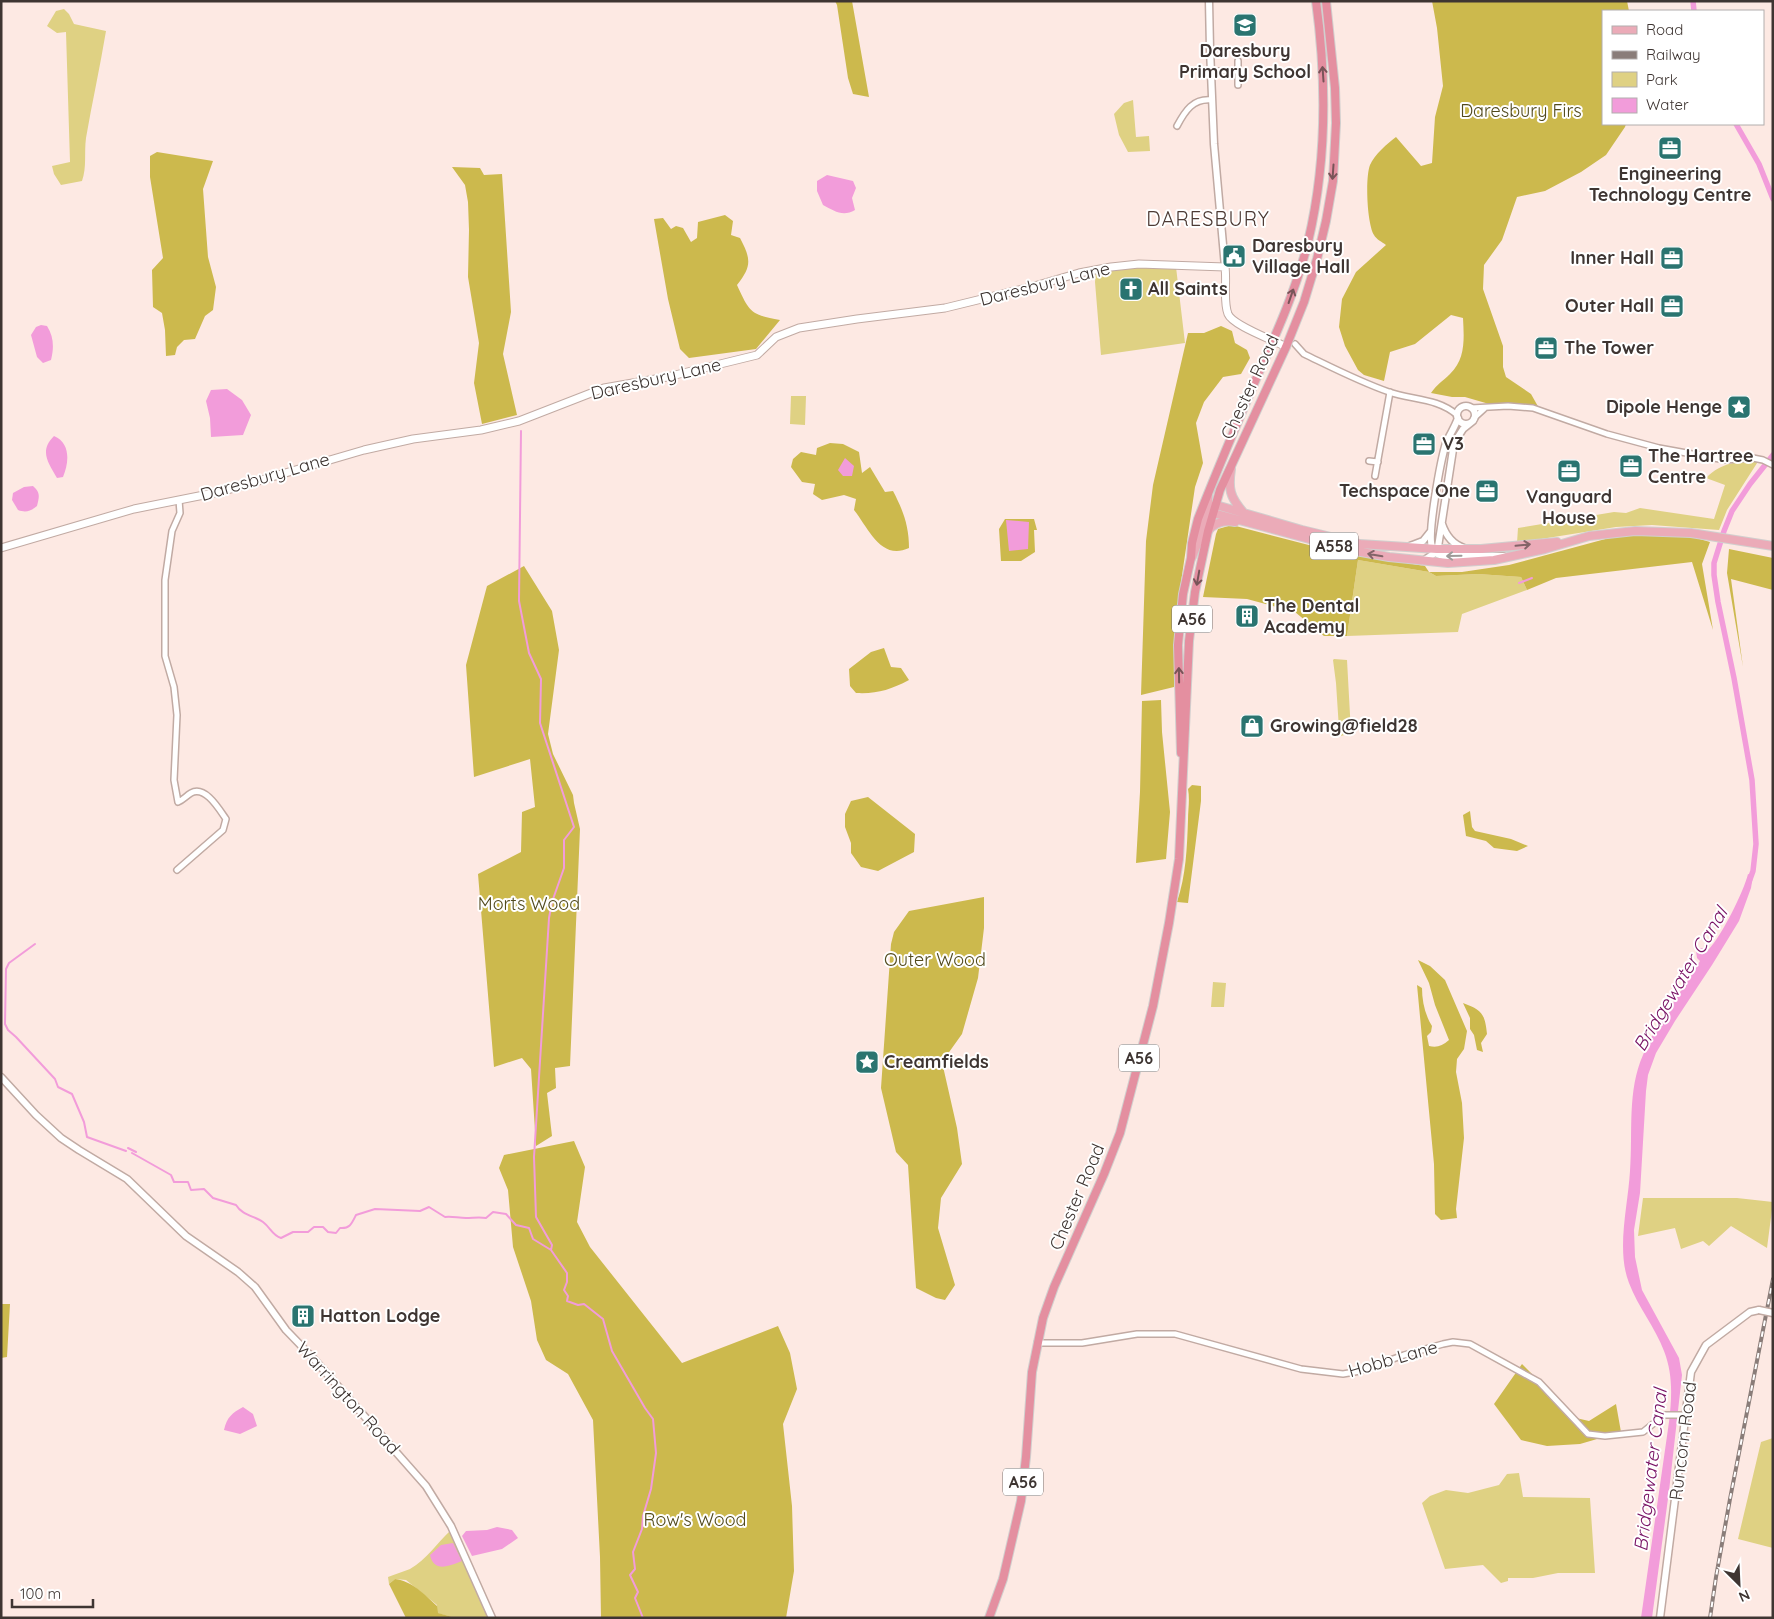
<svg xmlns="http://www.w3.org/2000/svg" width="1774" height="1619" viewBox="0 0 1774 1619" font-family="Quicksand,sans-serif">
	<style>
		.green { fill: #dfd183 }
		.forest { fill: #ccb94d }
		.water { fill: #f29cda }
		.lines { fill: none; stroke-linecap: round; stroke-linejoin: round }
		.stream { stroke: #f29cda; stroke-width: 2 }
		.canal { stroke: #f29cda; stroke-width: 5.5 }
		.minor-casing { stroke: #c1aaa3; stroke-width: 8 }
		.tertiary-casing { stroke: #c1aaa3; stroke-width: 9 }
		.secondary-casing { stroke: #c1aaa3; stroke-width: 9 }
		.primary-casing { stroke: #d1cfce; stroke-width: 10 }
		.trunk-casing { stroke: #d1cfce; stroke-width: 10 }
		.minor { stroke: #fff; stroke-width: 5 }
		.tertiary { stroke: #fff; stroke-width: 6 }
		.secondary { stroke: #fff; stroke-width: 7 }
		.primary { stroke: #ebabb8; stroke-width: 8 }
		.trunk { stroke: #e48fa0; stroke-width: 8 }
		.rail-casing { stroke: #8a7d79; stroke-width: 4 }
		.rail { stroke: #fff; stroke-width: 2; stroke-dasharray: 5.5; stroke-linecap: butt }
		.tertiary-bridge-casing { stroke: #c1aaa3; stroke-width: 9; stroke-linecap: butt }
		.tertiary-bridge { stroke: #fff; stroke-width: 6 }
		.oneway { stroke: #785458 }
		.oneway2 { stroke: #836468 }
		.oneway3 { stroke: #9e9a98 }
		.labels { text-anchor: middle; stroke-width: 4; stroke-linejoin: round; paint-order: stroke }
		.shield { fill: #fff; stroke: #787270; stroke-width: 1 }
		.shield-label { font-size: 16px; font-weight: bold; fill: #3e3532 }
		.poi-label { font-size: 18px; font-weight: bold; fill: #3e3532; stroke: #fff; text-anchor: start }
		.park-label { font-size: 18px; fill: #524a1d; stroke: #fff }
		.street-label { font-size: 18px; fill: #3e3532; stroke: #fff }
		.water-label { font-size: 19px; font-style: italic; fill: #771063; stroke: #fff }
		.quarter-label { font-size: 20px; letter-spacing: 1px; fill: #4d3a34; stroke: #fff }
	</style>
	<rect width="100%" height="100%" fill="#fde9e3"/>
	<!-- green -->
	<path class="green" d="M64,9L69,14L74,24L106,31C100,67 92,103 86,138C84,153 87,167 82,181L61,185L54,174L52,166L70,162L66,32L57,33L47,26L56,11Z
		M1133,100L1136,137L1149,136L1150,151L1128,152L1119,135L1114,114L1124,103Z
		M1145,267H1176L1185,343L1101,355L1095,282L1096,270Z
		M791,396H806L805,425L790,424Z
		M1759,460L1727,510L1719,530L1652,525L1616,527L1517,543L1518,528L1614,512L1626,513L1640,508L1714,519L1725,485L1706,478C1723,461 1736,463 1759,460Z
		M1358,560L1429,572L1436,576L1478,574L1521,577L1527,590L1462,614L1458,632L1347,636Z
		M1334,659L1347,660L1351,733L1341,736L1339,729L1336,683L1333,660Z
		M1213,982L1226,983L1224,1007H1211Z
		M1643,1198H1737L1773,1202L1767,1248L1731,1226L1709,1246L1703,1241L1681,1249L1675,1228L1638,1236Z
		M1773,1438V1548L1738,1539L1761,1442Z
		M1519,1473L1523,1497L1590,1498L1595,1573H1558L1533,1578H1508V1581L1501,1583L1483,1565L1445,1569L1422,1503L1430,1496L1446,1490L1468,1493L1499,1485L1507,1474Z
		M450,1531L489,1618H456L437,1613V1605L406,1580L395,1579L389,1584L388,1577C395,1574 403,1572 410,1569C426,1560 437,1543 450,1531Z"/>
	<!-- forest -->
	<path class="forest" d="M835,1H852L869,97L853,94L848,78L837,5Z
		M1432,1H1627L1629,11H1603V124H1626L1625,127L1606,155L1581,172L1545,191L1517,197L1502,240L1484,265L1483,289L1503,346V367L1506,377L1531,394L1540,410L1496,406L1465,397H1452L1431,393C1437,384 1443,381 1450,374C1466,359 1464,338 1463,318L1451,315L1415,344L1390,352L1384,381L1364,375L1358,370L1345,346L1339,327L1342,299L1356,272L1386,245C1382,242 1376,239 1374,235C1367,223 1365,178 1370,165C1374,155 1388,143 1396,137L1421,166L1432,163L1435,117L1443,86L1437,28Z
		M157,152L213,161L203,189L208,257L216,287L213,310L205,316L195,339L184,340L177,347L175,355L166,356L165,330L162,313L153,307L152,270L163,258L150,177V156Z
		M452,167L480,168L484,175L502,174L511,312L503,354L517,415L482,424L474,383L479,343L468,277L469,230L468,202L465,185Z
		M725,215L733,221L731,235L740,238C751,259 752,266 737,285C749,311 750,315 780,320L756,349L689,358L680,349L668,299L654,219L663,218L671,229L676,226L683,228L691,242L697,238L698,222Z
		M1221,326L1232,331L1235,343L1247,350L1250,358L1241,374L1223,377L1204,402L1196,423L1203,463L1195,487L1176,616L1174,687L1141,695L1146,541L1153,485L1188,333H1204Z
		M830,443L843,444L859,452L862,473L870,467L885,492L893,491C903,510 909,526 909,548C881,561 869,529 854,510L856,499L844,495L822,500L813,494L815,484L802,482L791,467L793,459L801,452L816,455L817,448Z
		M1005,519H1034L1037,530H1034L1035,552L1021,561H1001L999,529Z
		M1232,525L1332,551L1425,566L1429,572H1462L1509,565L1635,531H1672L1710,542L1702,564L1713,630L1692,562L1556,578L1527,590L1521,577L1478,574L1436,576L1429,572L1358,560L1347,636H1324L1295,612L1247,599L1203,597L1216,534L1218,529Z
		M1729,549L1773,558V590L1731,579L1743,667L1727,573Z
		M524,566L552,611L559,650L548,734L553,754L573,795L574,803L580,829L570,1066L555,1068L556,1088L547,1093L552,1136L536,1146L531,1069L522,1058L494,1067L478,874L521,852L522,812L535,807L530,759L474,777L466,665L487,586Z
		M884,648L891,667L901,668L909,680C890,690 877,694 856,693L850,686L849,669L871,652Z
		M1161,700L1162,732L1170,812L1166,859L1136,863L1140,792L1142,701Z
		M1192,785L1201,786V801L1188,903L1177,902C1186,875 1187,848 1188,820C1188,809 1190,800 1188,789Z
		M868,797L915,834L914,852L878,871L861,867L851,853V843L845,827V814L851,801Z
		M1470,811L1472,827L1475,831L1511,839L1528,846L1517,851L1494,848L1486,841L1466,836L1463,815Z
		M984,897V928L978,978L962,1034L942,1062L957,1128L962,1164L941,1198L938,1228L955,1285L945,1300L936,1298L916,1288L908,1165L896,1152L881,1088L891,944L894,932L909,911Z
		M1418,960L1430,966L1445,980L1467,1031L1464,1049L1457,1059L1456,1072L1462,1103L1464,1138L1456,1209L1457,1218L1441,1220L1435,1214L1434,1164L1417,985L1422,988C1422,1001 1425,1015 1432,1026L1431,1032L1427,1036L1429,1046C1437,1048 1442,1046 1449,1040L1435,1005L1429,983Z
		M1463,1003C1482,1010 1485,1014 1487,1034L1481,1043L1483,1052L1477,1050L1474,1035L1470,1029V1018Z
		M574,1141L585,1167L577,1222L590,1247L682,1363L778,1326L790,1353L797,1389L783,1424L792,1506L794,1571L786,1618H601L600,1557L593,1420L568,1374L546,1360L537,1340L531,1301L513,1247L508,1190L499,1168L504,1155Z
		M1,1304H10L7,1357L1,1358Z
		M1522,1364L1576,1418L1589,1421L1616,1404L1621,1432L1580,1444L1547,1446L1521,1440L1494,1404Z
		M395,1579C412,1581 424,1594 437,1606L438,1613L456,1618H406L389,1584Z"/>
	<!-- water -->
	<path class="water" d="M827,175L853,181L856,188L852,198L855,210C843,217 834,211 823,205L817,191V181Z
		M41,325L47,326C54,337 54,348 51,360L43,363L37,357L31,335L36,327Z
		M227,389L242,400L251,415L243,435L211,437L210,418L206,401L211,390Z
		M54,436C71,443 69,463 63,477L57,478C48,462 39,451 54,436Z
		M845,458L854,466L852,476H843L838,470Z
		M33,486C41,493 39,497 37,506C31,511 26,513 18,510L12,500L13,493L24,487Z
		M1006,520L1029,522L1028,549L1009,551Z
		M1748,874L1753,876L1751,888L1739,921L1712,965L1675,1021L1656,1053L1648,1075L1646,1091L1640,1193L1634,1230L1635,1257L1642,1290L1679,1358L1682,1375L1669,1491L1652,1618H1641L1669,1422C1672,1397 1673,1374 1664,1351C1655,1327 1638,1307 1629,1283C1616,1250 1628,1206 1630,1171C1633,1132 1627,1091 1643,1055C1657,1021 1682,992 1700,961L1697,958L1696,951L1699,948L1709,949C1721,937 1744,891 1748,874Z
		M243,1407L253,1414L257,1426L240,1434L224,1430C227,1417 232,1413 243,1407Z
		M497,1527L512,1530L518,1538L502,1549L472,1556L462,1536L466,1531L487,1530Z
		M453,1543L462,1561C449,1566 434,1573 430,1555L441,1545Z"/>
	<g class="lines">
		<!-- stream -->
		<path class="stream" d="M521,431L519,601L529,653L541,679L540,723L574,827L564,840V868L552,902L549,918L534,1157L536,1217L552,1245L551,1250
			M1519,583L1532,578
			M35,944L9,963L6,969L5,1024L8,1030L16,1037L55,1079L58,1087L72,1094L84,1122L87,1137L126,1151
			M128,1148L136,1152
			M132,1153L171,1175L174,1182H188L191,1190L204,1189L213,1198L236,1205C242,1215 254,1216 263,1222C271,1228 272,1235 281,1238L293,1232H308L314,1227H323L328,1232L336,1233L340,1228C350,1229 352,1223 356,1215L375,1209L420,1211L429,1207L445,1217C452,1216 458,1218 466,1218C473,1218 479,1217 486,1218L493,1212L506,1214L516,1225L529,1228L533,1239L551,1250L567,1273V1282L564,1290L568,1296L567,1301L578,1305L584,1304L603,1319L612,1351L645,1408L653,1419L656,1453L651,1489L643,1516L642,1529L633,1552L635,1569L630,1575L638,1592L635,1598L643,1618"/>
		<!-- canal -->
		<path class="canal" d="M1693,1L1694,11
			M1736,124L1759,164L1773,199
			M1749,882L1753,871L1756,844L1752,780L1734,678L1718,602L1714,575V563L1724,531L1732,511L1750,484L1773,455"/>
		<!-- minor casing -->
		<g class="minor-casing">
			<path id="minor" d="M1211,71H1238V85
				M1238,71V61
				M1177,126C1185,111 1193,98 1212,100
				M1295,344L1304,354C1331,367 1360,382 1389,392C1412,400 1438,398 1457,415
				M1471,408L1508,406L1533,408L1607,434L1659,448L1725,460L1753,458L1763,460L1773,465
				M1474,418L1485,408
				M1369,461L1378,462
				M1375,476L1390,392
				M177,870L223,830L226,819C219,809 205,785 191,793C186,796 183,800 178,802L174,780L177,715L174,687L165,656V580L172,531L180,513L179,500
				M1037,1343H1082L1137,1334H1175L1301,1369L1343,1374L1360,1371L1404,1355L1443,1344L1453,1342L1470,1344L1539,1382L1588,1434L1605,1436L1643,1432L1664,1415H1685"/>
		</g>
		<!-- tertiary casing -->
		<g class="tertiary-casing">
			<path id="tertiary" d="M1209,1L1210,49L1214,144L1225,267
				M1457 415a9 9 0 1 1 18 0a9 9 0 1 1-18 0Z
				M1458,418C1455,427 1450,434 1446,443C1441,459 1427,533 1432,547C1433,553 1438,555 1443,556H1503
				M1442,524C1446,536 1452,544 1464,548
				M1410,546L1423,541L1431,531
				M1423,561L1435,553L1438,547L1454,443L1463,429L1473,421
				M1,1077L36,1115L61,1138L79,1150L127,1179L186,1236L238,1272L255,1287L286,1330L313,1358L426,1486L451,1526L492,1618
				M1660,1618L1691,1372L1706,1345L1750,1312L1759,1310"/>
		</g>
		<!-- secondary casing -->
		<g class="secondary-casing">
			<path id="secondary" d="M1,548L134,509L224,491L364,450L413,439L481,430L519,421L604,388L667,377L757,355L776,337L799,328L857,319L945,308L1031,287L1079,273L1111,267L1139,264L1225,267C1227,282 1223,301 1228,314C1233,326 1274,340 1286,347"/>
		</g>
		<!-- primary casing -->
		<g class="primary-casing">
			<path id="primary" d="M1231,469C1228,489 1230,497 1243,512
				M1208,495V504L1213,513L1350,550L1389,557L1448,563L1494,560L1545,549L1589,536L1635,531L1691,533L1773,546
				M1208,531C1215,522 1224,520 1235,522
				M1192,557L1198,542L1206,512L1209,508L1216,505L1302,530L1360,544L1437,549H1481L1557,542"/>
		</g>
		<!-- trunk casing -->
		<g class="trunk-casing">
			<path id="trunk" d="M1181,753L1178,645L1183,594L1191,558L1192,543L1198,519C1217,470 1238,421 1259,372C1278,330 1297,287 1308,242C1327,162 1327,82 1316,1
				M989,1618L1003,1579L1021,1501L1026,1457L1032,1372L1043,1318L1054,1287L1104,1174L1120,1133L1153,1006L1169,923L1179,859L1189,641L1195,592L1208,531L1220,490L1286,347L1304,302L1317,259L1326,221L1333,181L1336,123L1335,88L1326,1"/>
		</g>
		<!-- minor -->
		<use href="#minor" class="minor"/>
		<!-- tertiary -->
		<use href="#tertiary" class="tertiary"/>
		<!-- secondary -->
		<use href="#secondary" class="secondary"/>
		<!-- primary -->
		<use href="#primary" class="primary"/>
		<!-- trunk -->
		<use href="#trunk" class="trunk"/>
		<!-- rail casing -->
		<g class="rail-casing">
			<path id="rail" d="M1710,1618L1716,1577L1730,1499L1773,1279"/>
		</g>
		<!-- rail -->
		<use href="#rail" class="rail"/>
		<!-- tertiary-bridge casing -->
		<g class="tertiary-bridge-casing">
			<path id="tertiary-bridge" d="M1759,1310L1773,1313"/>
		</g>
		<!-- tertiary-bridge -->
		<use href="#tertiary-bridge" class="tertiary-bridge"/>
	</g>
	<!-- one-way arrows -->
	<defs><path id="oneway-shaft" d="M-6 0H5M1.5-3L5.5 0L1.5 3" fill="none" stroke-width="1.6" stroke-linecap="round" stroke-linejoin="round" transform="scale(1.25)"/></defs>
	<g class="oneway">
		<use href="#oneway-shaft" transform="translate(1323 74) rotate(-94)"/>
		<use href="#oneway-shaft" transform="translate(1333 172) rotate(94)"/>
		<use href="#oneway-shaft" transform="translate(1291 296) rotate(-71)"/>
		<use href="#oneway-shaft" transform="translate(1198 578) rotate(100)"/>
		<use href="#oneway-shaft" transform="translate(1179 675) rotate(-91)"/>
	</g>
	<g class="oneway2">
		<use href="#oneway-shaft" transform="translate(1523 545) rotate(-6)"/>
		<use href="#oneway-shaft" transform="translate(1375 555) rotate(-170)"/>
	</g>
	<use class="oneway3" href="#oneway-shaft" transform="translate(1454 556) rotate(179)"/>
	<!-- icons -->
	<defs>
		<g id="school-square" transform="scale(1.25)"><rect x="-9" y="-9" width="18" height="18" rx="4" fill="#2a7470" stroke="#fff"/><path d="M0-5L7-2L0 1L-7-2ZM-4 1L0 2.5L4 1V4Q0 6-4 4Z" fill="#fff"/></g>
		<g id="office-square" transform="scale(1.25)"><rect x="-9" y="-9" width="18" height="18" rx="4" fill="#2a7470" stroke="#fff"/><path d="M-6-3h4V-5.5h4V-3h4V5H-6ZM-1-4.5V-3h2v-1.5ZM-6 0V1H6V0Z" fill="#fff"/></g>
		<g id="civic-square" transform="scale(1.25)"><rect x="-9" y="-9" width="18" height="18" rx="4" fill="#2a7470" stroke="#fff"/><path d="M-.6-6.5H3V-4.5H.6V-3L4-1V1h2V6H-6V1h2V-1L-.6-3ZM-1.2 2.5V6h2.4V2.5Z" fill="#fff"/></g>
		<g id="church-square" transform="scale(1.25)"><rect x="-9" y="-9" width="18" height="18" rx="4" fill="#2a7470" stroke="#fff"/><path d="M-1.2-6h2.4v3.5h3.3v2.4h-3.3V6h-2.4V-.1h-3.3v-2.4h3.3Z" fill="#fff"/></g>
		<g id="sight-square" transform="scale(1.25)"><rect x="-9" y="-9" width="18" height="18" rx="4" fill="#2a7470" stroke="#fff"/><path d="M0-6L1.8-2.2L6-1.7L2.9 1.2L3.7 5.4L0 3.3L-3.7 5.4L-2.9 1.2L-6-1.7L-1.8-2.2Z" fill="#fff"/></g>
		<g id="building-square" transform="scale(1.25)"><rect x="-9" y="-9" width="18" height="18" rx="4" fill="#2a7470" stroke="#fff"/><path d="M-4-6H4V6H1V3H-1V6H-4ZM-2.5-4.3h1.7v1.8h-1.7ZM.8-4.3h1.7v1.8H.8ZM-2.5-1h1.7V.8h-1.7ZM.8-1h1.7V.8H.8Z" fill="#fff"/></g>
		<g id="shop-square" transform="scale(1.25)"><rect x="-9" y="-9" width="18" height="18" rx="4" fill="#2a7470" stroke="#fff"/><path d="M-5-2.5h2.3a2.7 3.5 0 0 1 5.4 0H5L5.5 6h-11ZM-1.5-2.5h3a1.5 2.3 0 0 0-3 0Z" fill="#fff"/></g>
	</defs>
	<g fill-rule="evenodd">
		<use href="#school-square" x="1245" y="25"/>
		<use href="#office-square" x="1670" y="148"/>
		<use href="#civic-square" x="1234" y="256"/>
		<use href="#office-square" x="1672" y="258"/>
		<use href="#church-square" x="1131" y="289"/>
		<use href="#office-square" x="1672" y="306"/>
		<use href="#office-square" x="1546" y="348"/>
		<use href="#sight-square" x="1739" y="407"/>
		<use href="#office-square" x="1424" y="444"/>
		<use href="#office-square" x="1631" y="466"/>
		<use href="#office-square" x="1569" y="471"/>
		<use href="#office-square" x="1487" y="491"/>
		<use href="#building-square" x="1247" y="616"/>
		<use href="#shop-square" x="1252" y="726"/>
		<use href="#sight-square" x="867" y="1062"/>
		<use href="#building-square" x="303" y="1316"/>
	</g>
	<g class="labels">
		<!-- shield labels -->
		<g class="shield">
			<rect x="1310" y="532.5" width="48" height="27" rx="4"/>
			<rect x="1172" y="605.5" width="40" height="27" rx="4"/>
			<rect x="1119" y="1044.5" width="40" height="27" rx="4"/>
			<rect x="1003" y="1468.5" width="40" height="27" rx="4"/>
		</g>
		<g class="shield-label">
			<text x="1334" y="552">A558</text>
			<text x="1192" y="625">A56</text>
			<text x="1139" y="1064">A56</text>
			<text x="1023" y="1488">A56</text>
		</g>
		<!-- poi labels -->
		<g class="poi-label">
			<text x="1245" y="57" text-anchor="middle">Daresbury<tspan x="1245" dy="21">Primary School</tspan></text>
			<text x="1670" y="180" text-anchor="middle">Engineering<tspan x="1670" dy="21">Technology Centre</tspan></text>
			<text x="1252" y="252">Daresbury<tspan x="1252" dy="21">Village Hall</tspan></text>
			<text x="1654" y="264" text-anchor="end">Inner Hall</text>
			<text x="1148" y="295">All Saints</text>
			<text x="1654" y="312" text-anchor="end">Outer Hall</text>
			<text x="1564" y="354">The Tower</text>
			<text x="1722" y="413" text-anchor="end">Dipole Henge</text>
			<text x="1442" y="450">V3</text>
			<text x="1648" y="462">The Hartree<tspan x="1648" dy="21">Centre</tspan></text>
			<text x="1470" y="497" text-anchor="end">Techspace One</text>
			<text x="1569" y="503" text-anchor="middle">Vanguard<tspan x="1569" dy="21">House</tspan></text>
			<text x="1264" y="612">The Dental<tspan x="1264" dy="21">Academy</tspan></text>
			<text x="1270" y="732">Growing@field28</text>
			<text x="884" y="1068">Creamfields</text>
			<text x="320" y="1322">Hatton Lodge</text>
		</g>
		<!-- park labels -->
		<g class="park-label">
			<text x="1521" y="117">Daresbury Firs</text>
			<text x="529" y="910">Morts Wood</text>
			<text x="935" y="966">Outer Wood</text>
			<text x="695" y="1526">Row's Wood</text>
		</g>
		<!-- street labels -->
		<g class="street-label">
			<text transform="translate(1045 284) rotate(-14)" y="6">Daresbury Lane</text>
			<text transform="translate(656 379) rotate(-13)" y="6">Daresbury Lane</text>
			<text transform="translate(1250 387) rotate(-65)" y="6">Chester Road</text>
			<text transform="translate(265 477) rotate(-16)" y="6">Daresbury Lane</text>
			<text transform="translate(1077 1197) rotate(-67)" y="6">Chester Road</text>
			<text transform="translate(1393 1359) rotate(-16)" y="6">Hobb Lane</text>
			<text transform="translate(348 1398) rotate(48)" y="6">Warrington Road</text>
			<text transform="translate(1683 1441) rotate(-83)" y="6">Runcorn Road</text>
		</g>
		<!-- water labels -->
		<g class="water-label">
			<text transform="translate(1680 979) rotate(-59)" y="7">Bridgewater Canal</text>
			<text transform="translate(1650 1470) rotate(-83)" y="7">Bridgewater Canal</text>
		</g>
		<!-- quarter labels -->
		<g class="quarter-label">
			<text x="1208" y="226">DARESBURY</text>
		</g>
	</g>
	<!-- border -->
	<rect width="1774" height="1619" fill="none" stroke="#3e3532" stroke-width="5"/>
	<!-- legend -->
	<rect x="1602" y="10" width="162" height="115" fill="#ffffff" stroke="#b2aead"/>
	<rect x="1612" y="26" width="25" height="8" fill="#ebabb8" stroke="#b2aead"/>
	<text x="1646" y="35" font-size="15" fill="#3e3532">Road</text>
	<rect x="1612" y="51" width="25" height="8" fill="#8a7d79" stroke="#b2aead"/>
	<text x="1646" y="60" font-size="15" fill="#3e3532">Railway</text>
	<rect x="1612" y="72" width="25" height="15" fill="#dfd183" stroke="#b2aead"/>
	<text x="1646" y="85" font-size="15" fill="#3e3532">Park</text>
	<rect x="1612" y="98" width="25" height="15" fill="#f29cda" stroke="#b2aead"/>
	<text x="1646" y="110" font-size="15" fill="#3e3532">Water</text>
	<!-- north arrow -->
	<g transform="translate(1739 1584) rotate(156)" stroke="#ffffff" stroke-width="4" paint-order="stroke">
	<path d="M0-4L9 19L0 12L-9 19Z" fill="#3e3532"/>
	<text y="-8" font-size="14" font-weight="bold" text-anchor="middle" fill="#3e3532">N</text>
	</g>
	<!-- scale -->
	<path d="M12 1599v8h81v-8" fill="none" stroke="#3e3532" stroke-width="2.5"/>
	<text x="20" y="1599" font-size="15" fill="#3e3532" stroke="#ffffff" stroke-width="4" paint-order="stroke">100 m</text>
</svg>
